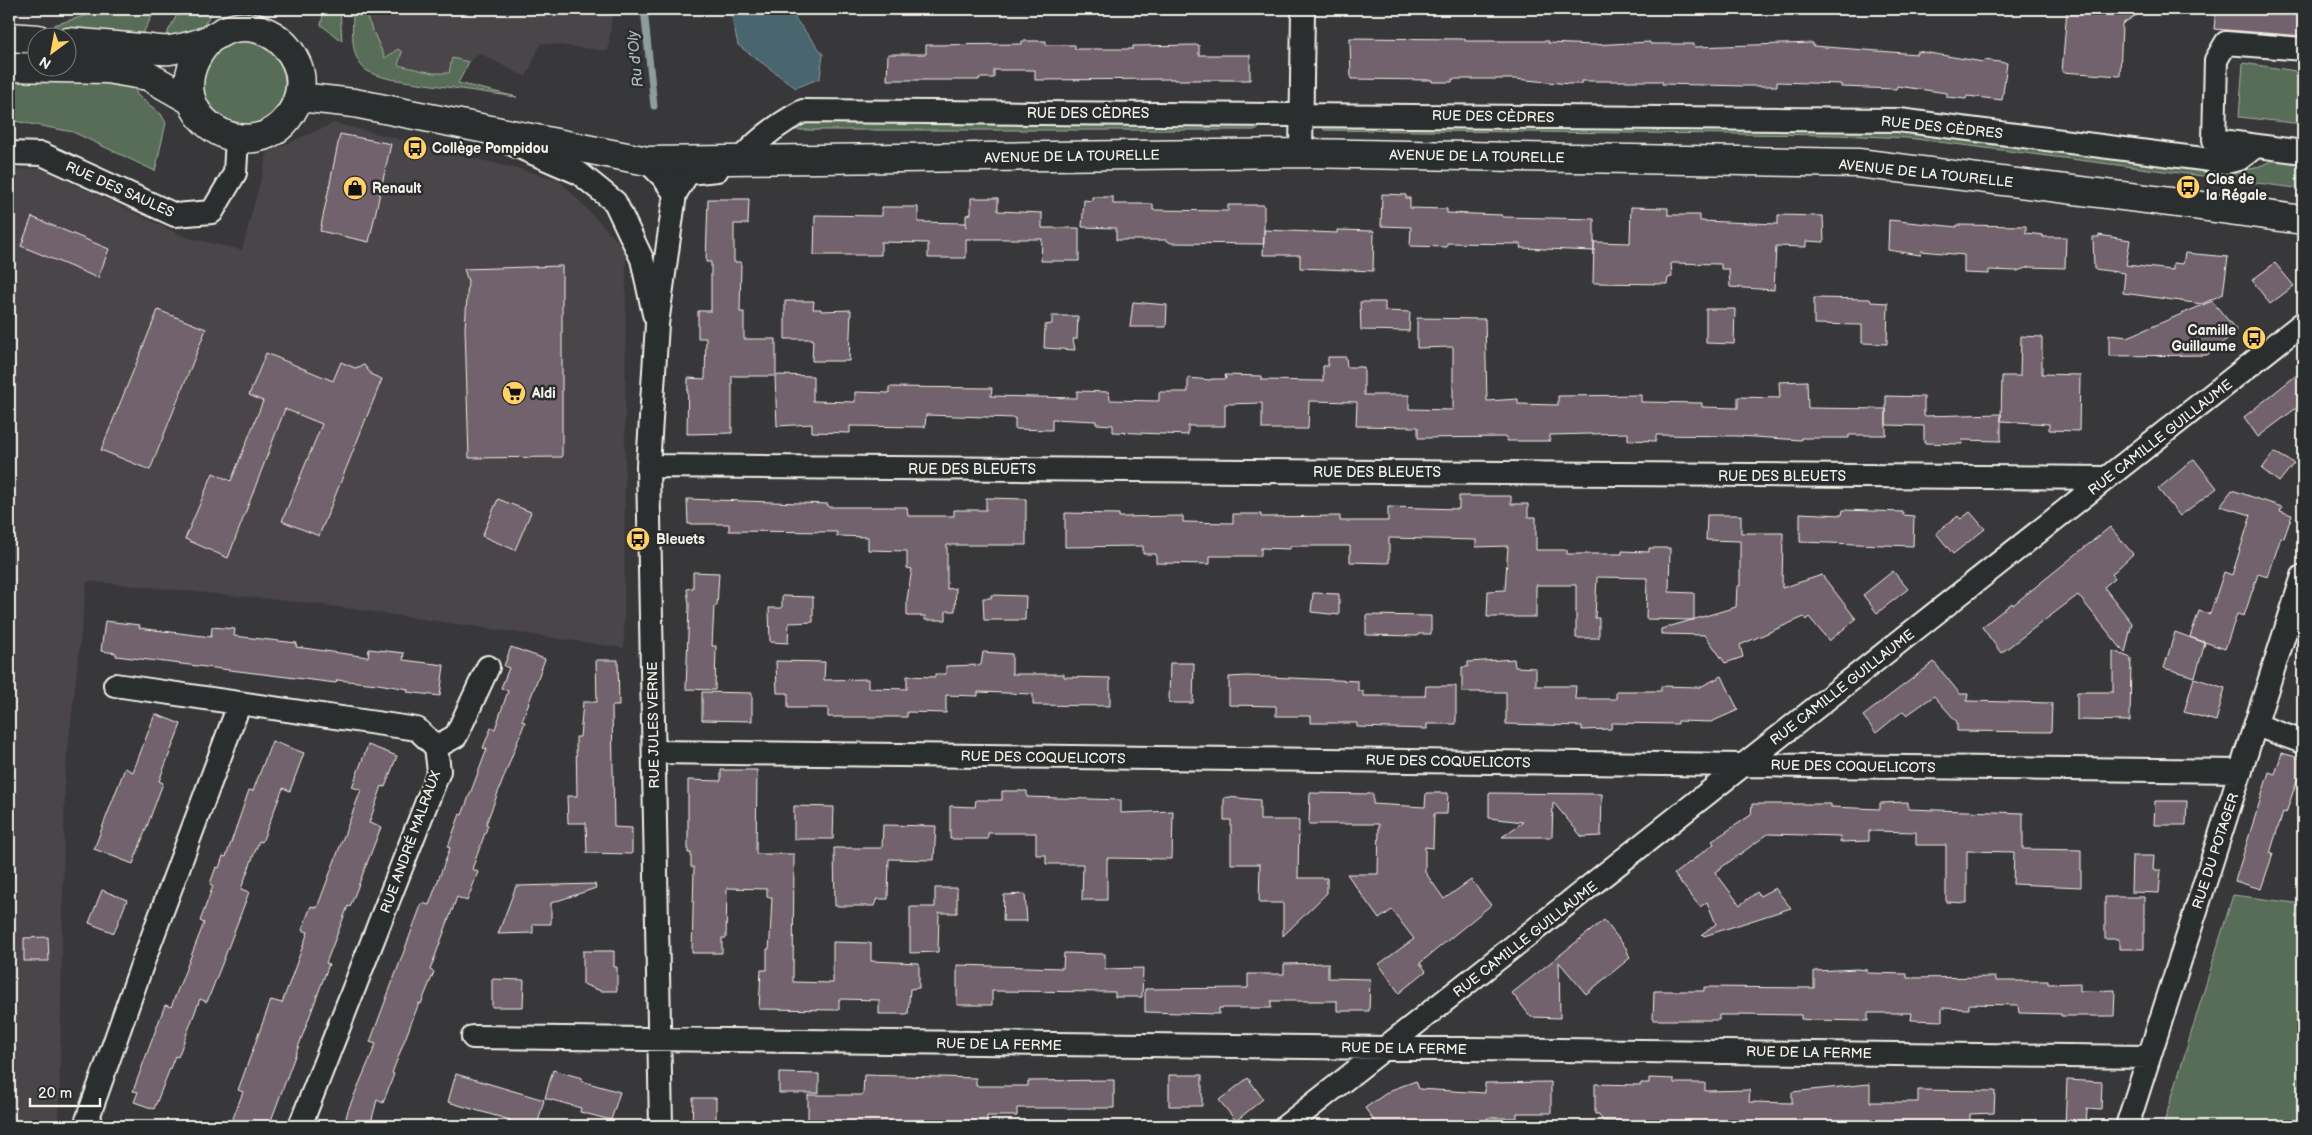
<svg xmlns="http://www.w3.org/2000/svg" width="2312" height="1135" viewBox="0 0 2312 1135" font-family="'Balsamiq Sans',sans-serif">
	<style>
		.built { fill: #49454a }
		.green { fill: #586d58; stroke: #a6afa0 }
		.water { fill: #49656d; stroke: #8d9d9e }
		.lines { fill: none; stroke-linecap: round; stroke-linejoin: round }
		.stream { stroke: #8d9d9e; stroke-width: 7 }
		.building { fill: #72626d; stroke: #f4f1e8 }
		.minor-casing { stroke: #f4f1e8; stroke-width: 26 }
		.secondary-casing { stroke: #f4f1e8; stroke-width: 31 }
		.minor { stroke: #2a2d2e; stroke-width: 22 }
		.secondary { stroke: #2a2d2e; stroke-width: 28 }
		.labels { text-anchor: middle; stroke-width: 5; stroke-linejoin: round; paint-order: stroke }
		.street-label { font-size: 14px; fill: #f4f1e8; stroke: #2a2d2e }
		.poi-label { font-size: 14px; font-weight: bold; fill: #f4f1e8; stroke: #2a2d2e; text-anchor: start }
		.water-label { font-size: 15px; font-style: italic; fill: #b0b9b7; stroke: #2a2d2e }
	</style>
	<rect width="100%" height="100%" fill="#38383b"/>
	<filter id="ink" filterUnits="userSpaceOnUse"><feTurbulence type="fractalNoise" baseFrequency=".02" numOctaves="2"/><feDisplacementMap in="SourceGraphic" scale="10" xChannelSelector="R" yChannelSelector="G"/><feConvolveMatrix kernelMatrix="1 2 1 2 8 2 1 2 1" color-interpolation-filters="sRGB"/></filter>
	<g filter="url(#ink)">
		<!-- built -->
		<path class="built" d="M363,9H613L608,51L541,43L526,77L479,53L469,62L452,58L449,73H433L398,64V49L385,58Z
			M334,123L558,179L626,250L624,648L318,604L87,581L65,775L59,1126H9V170L41,168L185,237L242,250L268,152Z"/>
		<!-- green -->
		<path class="green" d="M107,9H156L143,33H57L54,25Z
			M180,9H214L202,28L164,39Z
			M324,9H340L342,41L321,25Z
			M353,9H363L385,58L398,49L402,52L398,65L433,73H449L452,58L469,62L458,83L517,97L390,79C384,77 377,76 371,73C348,62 353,30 353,9Z
			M201 83a42 42 0 1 1 84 0a42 42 0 1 1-84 0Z
			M2243,63L2303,72V124L2239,117Z
			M9,76L133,81L137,95L161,114L166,123L155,171L73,132L9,120Z
			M802,122L1262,125L1257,130H787Z
			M1324,126L1875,129L2225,170L2240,171L2255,168L2276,159L2303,163V189L1908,138L1838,135L1324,130Z
			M2233,895L2303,904V1126H2163Z"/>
		<!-- water -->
		<path class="water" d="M730,9H791L793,16L823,54L820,78L796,88L738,45Z"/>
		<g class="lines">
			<!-- stream -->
			<path class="stream" d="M644,9L654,106"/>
		</g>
		<!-- building -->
		<path class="building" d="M2067,9H2146L2122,24L2120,76L2062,72Z
			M2216,9H2303V36L2214,29Z
			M1350,38L1465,39V41H1548V43L1593,45L1650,42V44H1694V47L1813,43V46L1917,54V51L1983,62L1984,60L2007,63L2002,100L1967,96L1966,99L1947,97V93L1897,86L1896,89L1841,87V84L1777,82V86H1745L1662,84V81H1581V84H1570L1515,79H1452V82H1432V80L1351,79Z
			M1022,41H1046V45H1075V49H1133V46L1199,45V55H1250V80H1174V79L1035,80V70H994V78H979V80H887L888,54H926V45L1022,44Z
			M340,134L391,144L369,242L320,231Z
			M1382,194L1406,195V198H1410V208L1447,209V213L1502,215V217L1594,219V251L1520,248L1521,244L1447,243V247L1410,246L1411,227L1381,226Z
			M1092,197H1113V204H1153V210L1228,211V205H1264V244L1171,243L1166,240H1116V228L1082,227L1084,200L1092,201Z
			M971,198H998V211L1042,213V228H1079V261H1041L1042,239H966V258H928V243L881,242V255H814L815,215L882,216V207H918V222L966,223V227V215L971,214Z
			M708,199H749L748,224H734V262H741L740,312H744V339H776V375L813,376V401L855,402V392L889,393V387L992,388L991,396L1077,398V391L1109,392L1110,400L1159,401V392H1188V378L1211,380V379H1226L1225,375L1262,376V380L1323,381V366H1328V357H1346L1347,367H1364V395H1409V409L1453,410V347L1417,348V318L1485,319L1487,401L1518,399V404L1558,405V396L1641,395V402L1702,403V407L1738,408V397L1780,398L1779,382L1807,381L1808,408L1886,409V435H1849V438H1801V440L1738,436L1656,435V441L1628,440V433L1550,435V441H1507V437L1418,438V427L1356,426L1357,402L1309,401L1308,429H1262V403L1225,404V426H1188V435L1113,432V425L1096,424V421L1052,419V430L1015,429V418L926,415L925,427L850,426V433L812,432V424L777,426L775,376H732V433L687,434L688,378L705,379L706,338H698V311H711V262H706Z
			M1631,207L1668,208V215H1700V221L1778,224V215L1823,216L1824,242L1806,241V247L1776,246L1774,290L1730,287L1729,269H1721V264L1671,263L1672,277L1668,278L1667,284L1593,283L1594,242L1630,243Z
			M32,217L109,249L98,278L21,246Z
			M1889,220L1957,227V225L2026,226V233L2043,235V237H2066L2065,268L2029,267L2017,271L1989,270V274L1964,273V255L1921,251L1920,255L1888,250Z
			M1264,230L1337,233V230L1374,231L1373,271L1300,268V255H1263Z
			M2099,235L2130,240L2126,265L2173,270V263L2183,264L2185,253L2228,257L2223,294L2202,304L2123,293L2125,273L2094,269L2093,237H2099Z
			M2275,263L2294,286L2270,304L2252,280Z
			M562,266V457L469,458L465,328L468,281L464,269Z
			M1814,298L1870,299L1871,302L1888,303L1887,344L1862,343V325L1814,324Z
			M785,301H814L813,309H821V311L851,310L849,361H812L813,339H785Z
			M2212,301L2237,331L2207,355L2109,356V335L2128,337Z
			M1133,302L1167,305L1166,327H1130Z
			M1360,302H1385V311L1410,312L1409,331L1361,330Z
			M1706,309H1735L1734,344L1706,343Z
			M158,310L206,329L150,470L101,450Z
			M1052,316H1078L1077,339H1073L1075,350L1044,348L1045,325L1052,324Z
			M2021,336L2042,337V374L2080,375L2079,431L2049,430V424L2001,421L2002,376H2020Z
			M266,353L333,381L341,362L355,368L364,365L372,375L382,379L319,536L282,521L322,424L285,409L228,558L185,539L213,473L231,481L263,401L249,395Z
			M2303,370V403L2258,437L2244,417Z
			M1886,396L1924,397V416L2001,414V441L1963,440L1962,444L1924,443V426L1886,425Z
			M2274,452L2294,463L2279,482L2262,469Z
			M2194,459L2217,488L2180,516L2158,489Z
			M2232,490L2282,507L2280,511L2292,515L2284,538L2281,537L2268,577L2258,574L2244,616L2237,614L2225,649L2190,637L2199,611L2210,614L2224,572L2232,575L2251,515L2220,506Z
			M1459,496H1511V504H1528V517H1536V550H1567V554H1622V551L1649,552V548H1670L1669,592L1694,593V620L1646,619L1647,578L1597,577L1595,618H1599V638H1576V585H1536V617H1487L1488,591L1505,590L1508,546L1476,547V540L1389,538V563L1350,562V546H1290V549L1261,548V556H1210V564L1156,563V554H1143V546L1065,547V513L1119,514V517L1183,516V522L1233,523V514H1261V517L1340,516V521H1388V507L1459,509Z
			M986,498L1026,499V545H947V589L956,588L955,611H946V620H925V616H907V599L912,569L907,568V551L868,550V537L837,536V532L729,531V524H688L687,499L828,504V507H907L908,516H954V510H986Z
			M498,499L531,512L515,550L482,536Z
			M1843,510L1903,512V515L1914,516L1913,546L1800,542V513L1842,515Z
			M1970,512L1985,529L1953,554L1936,533L1958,516L1961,519Z
			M1707,515H1741V533H1783L1782,588L1822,575L1856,619L1829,641L1809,617L1806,620L1804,617L1740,645L1743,657L1725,663L1705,635L1661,634V629L1736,607L1737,586H1740V541L1706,540Z
			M2110,527L2133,554L2112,574L2115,578L2104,587L2132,623L2125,653L2078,595L2001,653L1982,627L2012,603L2013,605Z
			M1893,571L1908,589L1877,613L1863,595Z
			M693,572L719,573L717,606H714L712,646H716L715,690L686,689L689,605L687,589L693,588Z
			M1313,593L1339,594V615L1311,612Z
			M991,595L1026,596L1025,620H984L983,598H991Z
			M782,596L813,597V622L789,623L788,643L770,642L769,608H782Z
			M1366,615L1431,616V634H1418V636L1366,635Z
			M105,621L140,625L139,628L211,637L212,627L235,629L234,636L297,643L296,647L368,657L369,649L404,653L403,660L444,665L440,696L407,692L408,689L378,684L337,680L336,683L116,656V653L101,651Z
			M2175,632L2205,643L2195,677L2164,668Z
			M511,647L545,659L522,721L525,722L486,824L488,825L472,869L478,872L467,901L457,897L430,970L434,972L421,1004L419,1003L392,1073L394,1074L383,1103L377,1100L370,1126H344L348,1110L376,1044L370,1042L422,903L429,905L450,848L448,847L460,814L462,815L487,749L483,748L491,728L495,729L508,691L501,688L509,668L504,666Z
			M2113,651L2131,658L2130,721L2077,720V692H2113Z
			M983,652L1012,654V674H1064V677L1110,678V706L1033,705V694L978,692V696L946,695V713L907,712V717H828V708H788V693H777L776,661L825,662L824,680L868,679V688L907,689V676L935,677V674H946V666L981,665Z
			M1514,659L1515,667L1536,668V686H1576L1575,699H1616V691H1661V686L1700,687L1722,676L1738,710L1711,722L1678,721V724L1612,723L1611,729L1582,730V726L1506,724V692H1462V667H1468V662Z
			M596,660H618L619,706H612L614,827L632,828V854L587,853L586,823H568L567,796H577L576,737H580L583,702H597Z
			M1934,662L1960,694H1968L1967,701L2052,703L2051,732L1957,731V722L1934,696L1907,715L1903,711L1876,733L1863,716Z
			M1170,663H1194L1193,703H1169Z
			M1247,676L1358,681V691H1363V696H1425L1426,686H1456V724H1427V729L1357,727V723H1311V716H1276V706L1229,705V677Z
			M2194,678L2225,688L2216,721L2184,712Z
			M702,692L752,693V721L702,720Z
			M155,714L181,724L159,781L163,783L133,864L94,849L125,768L133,772Z
			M272,741L304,753L290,791L283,788L262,842L259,841L241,889L249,892L222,964L207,1002L200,999L178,1057L175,1056L154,1109L134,1102L138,1092L133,1091L165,1005L171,1007L204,923L200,921L213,886L210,884L216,867L219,868L223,856L226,857L249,790L253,791Z
			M368,745L397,756L385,787L382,786L369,823L381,827L350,907L348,906L326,963L329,964L269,1126H230L243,1092L238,1090L271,1000L282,1003L308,932L302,930L311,906L317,908L361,790L352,787Z
			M2282,753L2303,759V782L2297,780L2286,813L2283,812L2270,853L2273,854L2261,889L2235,881L2269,772L2275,774Z
			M721,770H757L756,854H794L793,982L833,983V942L871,943V961L919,963V988L910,989L908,1014H879V1000L839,999V1010L759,1009L761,970H767V949H769L770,938L772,897H767V889L727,888L726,938H722V953H692L694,867H691V853H688V780L721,781Z
			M1002,791H1027V797L1121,800V813L1173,811L1172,859L1107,858V900H1082L1083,864H1046V855H1036V833H988V839H950V806L975,807L976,800H1002Z
			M1310,793L1373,794V804L1425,807L1426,793H1448L1447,814H1434L1433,848L1425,847V872L1444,899L1471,880L1491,905L1420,963L1426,971L1399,993L1379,964L1414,939L1392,910L1379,919L1347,874H1378L1379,824H1309Z
			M1489,793L1602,794L1601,836L1582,837L1553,802L1552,837H1502L1523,822L1489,818Z
			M1227,797L1260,800V820H1299L1298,878H1327V893L1283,936V903H1259L1260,864H1231V820H1224V798Z
			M2155,801H2187L2186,825H2154Z
			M1908,802V809L2023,813V849L2081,850V887L2013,884L2014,852L1967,851V903L1946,902V845H1916V832L1869,831V841L1840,842V836L1768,834L1715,872L1740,905L1757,892L1760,896L1775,888L1791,908L1704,936L1702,934L1716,924L1707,902L1700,907L1674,874L1714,844L1712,841L1751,815L1752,804H1831V807L1880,809V803Z
			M794,806L834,807L833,839H794Z
			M883,825L936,826L934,860L889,859L888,899H877L874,906H835L834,848H882Z
			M2132,856H2154L2153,870H2161L2159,893L2131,892Z
			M595,884L596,888L551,903V924H533V933L498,934L516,886Z
			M935,888H957V913H939L938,952L910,953V907H935Z
			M102,890L127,900L114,933L89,923Z
			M1025,894L1027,921H1003L1004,895Z
			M2105,897H2144V949H2119V939H2105Z
			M1604,920L1626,948L1630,958L1586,994L1559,962L1560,1018L1531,1017L1512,993Z
			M48,937L49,961H24V938Z
			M583,951H614V967H617V991H601L583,984Z
			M1064,953L1105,954V969L1143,968L1142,997H1115V992L992,991V1005H957V965L1063,968Z
			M1328,963V978L1370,979L1369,1011H1337V1001H1271V1008H1219V1014L1145,1012V989L1248,988V974H1284V964Z
			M1857,969L1867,970V973L1907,974V978L1996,977V981H2048V984L2080,983V991L2115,990L2114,1016H2061V1014L2019,1013L2018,1005L1969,1004V1009L1942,1008V1021L1911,1020L1912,1013H1868V1021L1812,1020L1801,1019V1015L1739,1014V1015H1719V1020H1653L1654,991H1704V987L1814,988V971Z
			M492,979L524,980L523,1007H492Z
			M553,1070L582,1078L581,1081L620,1092L611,1120L580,1112L581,1108L545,1098Z
			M779,1073L819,1074V1093H779Z
			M456,1074L544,1100L537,1126H509L510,1120L448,1102Z
			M864,1075L976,1078V1086H1028V1081L1114,1080V1108H1017V1116H987V1126H808V1095H863Z
			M1169,1075H1202V1106H1169Z
			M1248,1078L1263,1099L1236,1121L1219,1100Z
			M1649,1078L1674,1079V1083H1705V1091L1750,1090L1749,1102L1792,1103V1092L1859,1085L1870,1084V1102H1918V1090L1995,1091L1994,1113L1970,1114V1122H1905V1125L1880,1126H1664V1121H1603L1599,1114H1595V1084L1641,1085V1083H1649Z
			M2067,1080L2102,1082L2101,1110L2087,1109L2086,1126H2065Z
			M1416,1081L1419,1089L1485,1093V1083L1551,1082V1113H1517V1118H1487V1123L1406,1121L1408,1126H1378L1365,1108L1391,1090Z
			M693,1098H716V1126H692Z"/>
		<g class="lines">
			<!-- minor casing -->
			<g class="minor-casing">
				<path id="minor" d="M2303,49L2226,43L2216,60L2214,140L2303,152
					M503,140L579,173L615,202L642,259L654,314
					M9,153L42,154L175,215L212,212L235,173L237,138
					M1301,153L1303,9
					M647,161L663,177L675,194L657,324L648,466L661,1126
					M739,161C758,139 778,124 803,111L1899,120L2226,162L2239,159L2256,146
					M675,194L688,173L717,170
					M648,466L2106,478
					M115,685L417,729L436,747L439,771L300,1126
					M2256,725L2303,742
					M436,747L456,736L488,667
					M654,752L2241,771
					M473,1037L2149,1057
					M85,1126L143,962L239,705
					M1286,1126L2303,323
					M2127,1126L2303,576"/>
			</g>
			<!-- secondary casing -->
			<g class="secondary-casing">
				<path id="secondary" d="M9,37L38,39
					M68,42C92,44 116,46 140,48C149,48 160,51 170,50C182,48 199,44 210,39C216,36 221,32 227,30C255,20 284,36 296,62C303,76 301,92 295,106C259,181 142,113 210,39
					M9,67L107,69L148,76L192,101
					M299,97L354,103L647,161L1301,153L1858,163L2194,205L2303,220"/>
			</g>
			<!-- minor -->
			<use href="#minor" class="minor"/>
			<!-- secondary -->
			<use href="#secondary" class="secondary"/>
		</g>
	</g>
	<!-- icons -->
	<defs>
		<g id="bus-disc" transform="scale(1.25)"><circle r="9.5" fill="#ffd166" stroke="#2a2d2e"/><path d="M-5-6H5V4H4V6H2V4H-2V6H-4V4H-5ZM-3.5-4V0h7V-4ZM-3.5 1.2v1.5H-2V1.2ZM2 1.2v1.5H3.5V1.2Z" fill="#111"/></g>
		<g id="shop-disc" transform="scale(1.25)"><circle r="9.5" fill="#ffd166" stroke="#2a2d2e"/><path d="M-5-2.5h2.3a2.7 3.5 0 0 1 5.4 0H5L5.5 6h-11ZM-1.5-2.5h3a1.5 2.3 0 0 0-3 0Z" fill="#111"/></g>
		<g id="supermarket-disc" transform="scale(1.25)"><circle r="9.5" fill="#ffd166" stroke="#2a2d2e"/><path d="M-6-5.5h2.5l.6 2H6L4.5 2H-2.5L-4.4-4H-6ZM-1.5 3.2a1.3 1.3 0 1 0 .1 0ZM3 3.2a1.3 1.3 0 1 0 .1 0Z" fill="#111"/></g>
	</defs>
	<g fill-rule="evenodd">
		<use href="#bus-disc" x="415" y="148"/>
		<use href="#bus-disc" x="2188" y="187"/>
		<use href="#shop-disc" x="355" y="188"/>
		<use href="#bus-disc" x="2254" y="338"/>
		<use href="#supermarket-disc" x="514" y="393"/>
		<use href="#bus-disc" x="638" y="539"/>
	</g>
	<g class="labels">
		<!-- street labels -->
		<g class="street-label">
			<text x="1088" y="118">RUE DES CÈDRES</text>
			<text transform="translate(1493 116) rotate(1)" y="5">RUE DES CÈDRES</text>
			<text transform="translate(1942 127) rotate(6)" y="5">RUE DES CÈDRES</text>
			<text transform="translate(1072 156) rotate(-1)" y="5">AVENUE DE LA TOURELLE</text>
			<text transform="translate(1477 156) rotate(1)" y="5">AVENUE DE LA TOURELLE</text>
			<text transform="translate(1926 173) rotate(6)" y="5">AVENUE DE LA TOURELLE</text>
			<text transform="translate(120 189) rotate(24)" y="5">RUE DES SAULES</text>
			<text transform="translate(2160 437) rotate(-38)" y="5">RUE CAMILLE GUILLAUME</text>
			<text x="972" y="474">RUE DES BLEUETS</text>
			<text x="1377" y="477">RUE DES BLEUETS</text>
			<text x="1782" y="481">RUE DES BLEUETS</text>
			<text transform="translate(1842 687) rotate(-38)" y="5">RUE CAMILLE GUILLAUME</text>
			<text transform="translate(653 725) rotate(-91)" y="5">RUE JULES VERNE</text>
			<text transform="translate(1043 757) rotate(1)" y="5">RUE DES COQUELICOTS</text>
			<text transform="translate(1448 761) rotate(1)" y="5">RUE DES COQUELICOTS</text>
			<text transform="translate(1853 766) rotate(1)" y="5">RUE DES COQUELICOTS</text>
			<text transform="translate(410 842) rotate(-70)" y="5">RUE ANDRÉ MALRAUX</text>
			<text transform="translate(2215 851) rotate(-72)" y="5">RUE DU POTAGER</text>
			<text transform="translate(1525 939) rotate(-38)" y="5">RUE CAMILLE GUILLAUME</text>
			<text transform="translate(999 1044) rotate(1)" y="5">RUE DE LA FERME</text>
			<text transform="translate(1404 1048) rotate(1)" y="5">RUE DE LA FERME</text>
			<text transform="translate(1809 1052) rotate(1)" y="5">RUE DE LA FERME</text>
		</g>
		<!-- poi labels -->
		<g class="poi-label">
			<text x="432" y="153">Collège Pompidou</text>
			<text x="2206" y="184">Clos de<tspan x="2206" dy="16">la Régale</tspan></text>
			<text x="372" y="193">Renault</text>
			<text x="2236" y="335" text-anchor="end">Camille<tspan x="2236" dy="16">Guillaume</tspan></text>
			<text x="532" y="398">Aldi</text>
			<text x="656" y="544">Bleuets</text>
		</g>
		<!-- water labels -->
		<g class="water-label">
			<text transform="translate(635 59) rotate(-96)" y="5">Ru d'Oly</text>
		</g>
	</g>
	<!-- margin -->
	<rect width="2312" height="1135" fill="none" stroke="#2a2d2e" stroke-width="30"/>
	<rect x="15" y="15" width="2282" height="1105" fill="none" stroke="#f4f1e8" stroke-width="2" filter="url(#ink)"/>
	<!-- north arrow -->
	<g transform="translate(52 52) rotate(212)"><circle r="24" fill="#2a2d2e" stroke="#7b7b78"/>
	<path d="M0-4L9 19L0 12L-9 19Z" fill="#ffd166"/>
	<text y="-8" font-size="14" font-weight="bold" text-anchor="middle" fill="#f4f1e8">N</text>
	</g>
	<!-- scale -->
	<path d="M30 1098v8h70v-8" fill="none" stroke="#f4f1e8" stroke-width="2.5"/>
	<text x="38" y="1098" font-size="15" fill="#f4f1e8" stroke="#2a2d2e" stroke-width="4" paint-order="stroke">20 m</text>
</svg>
